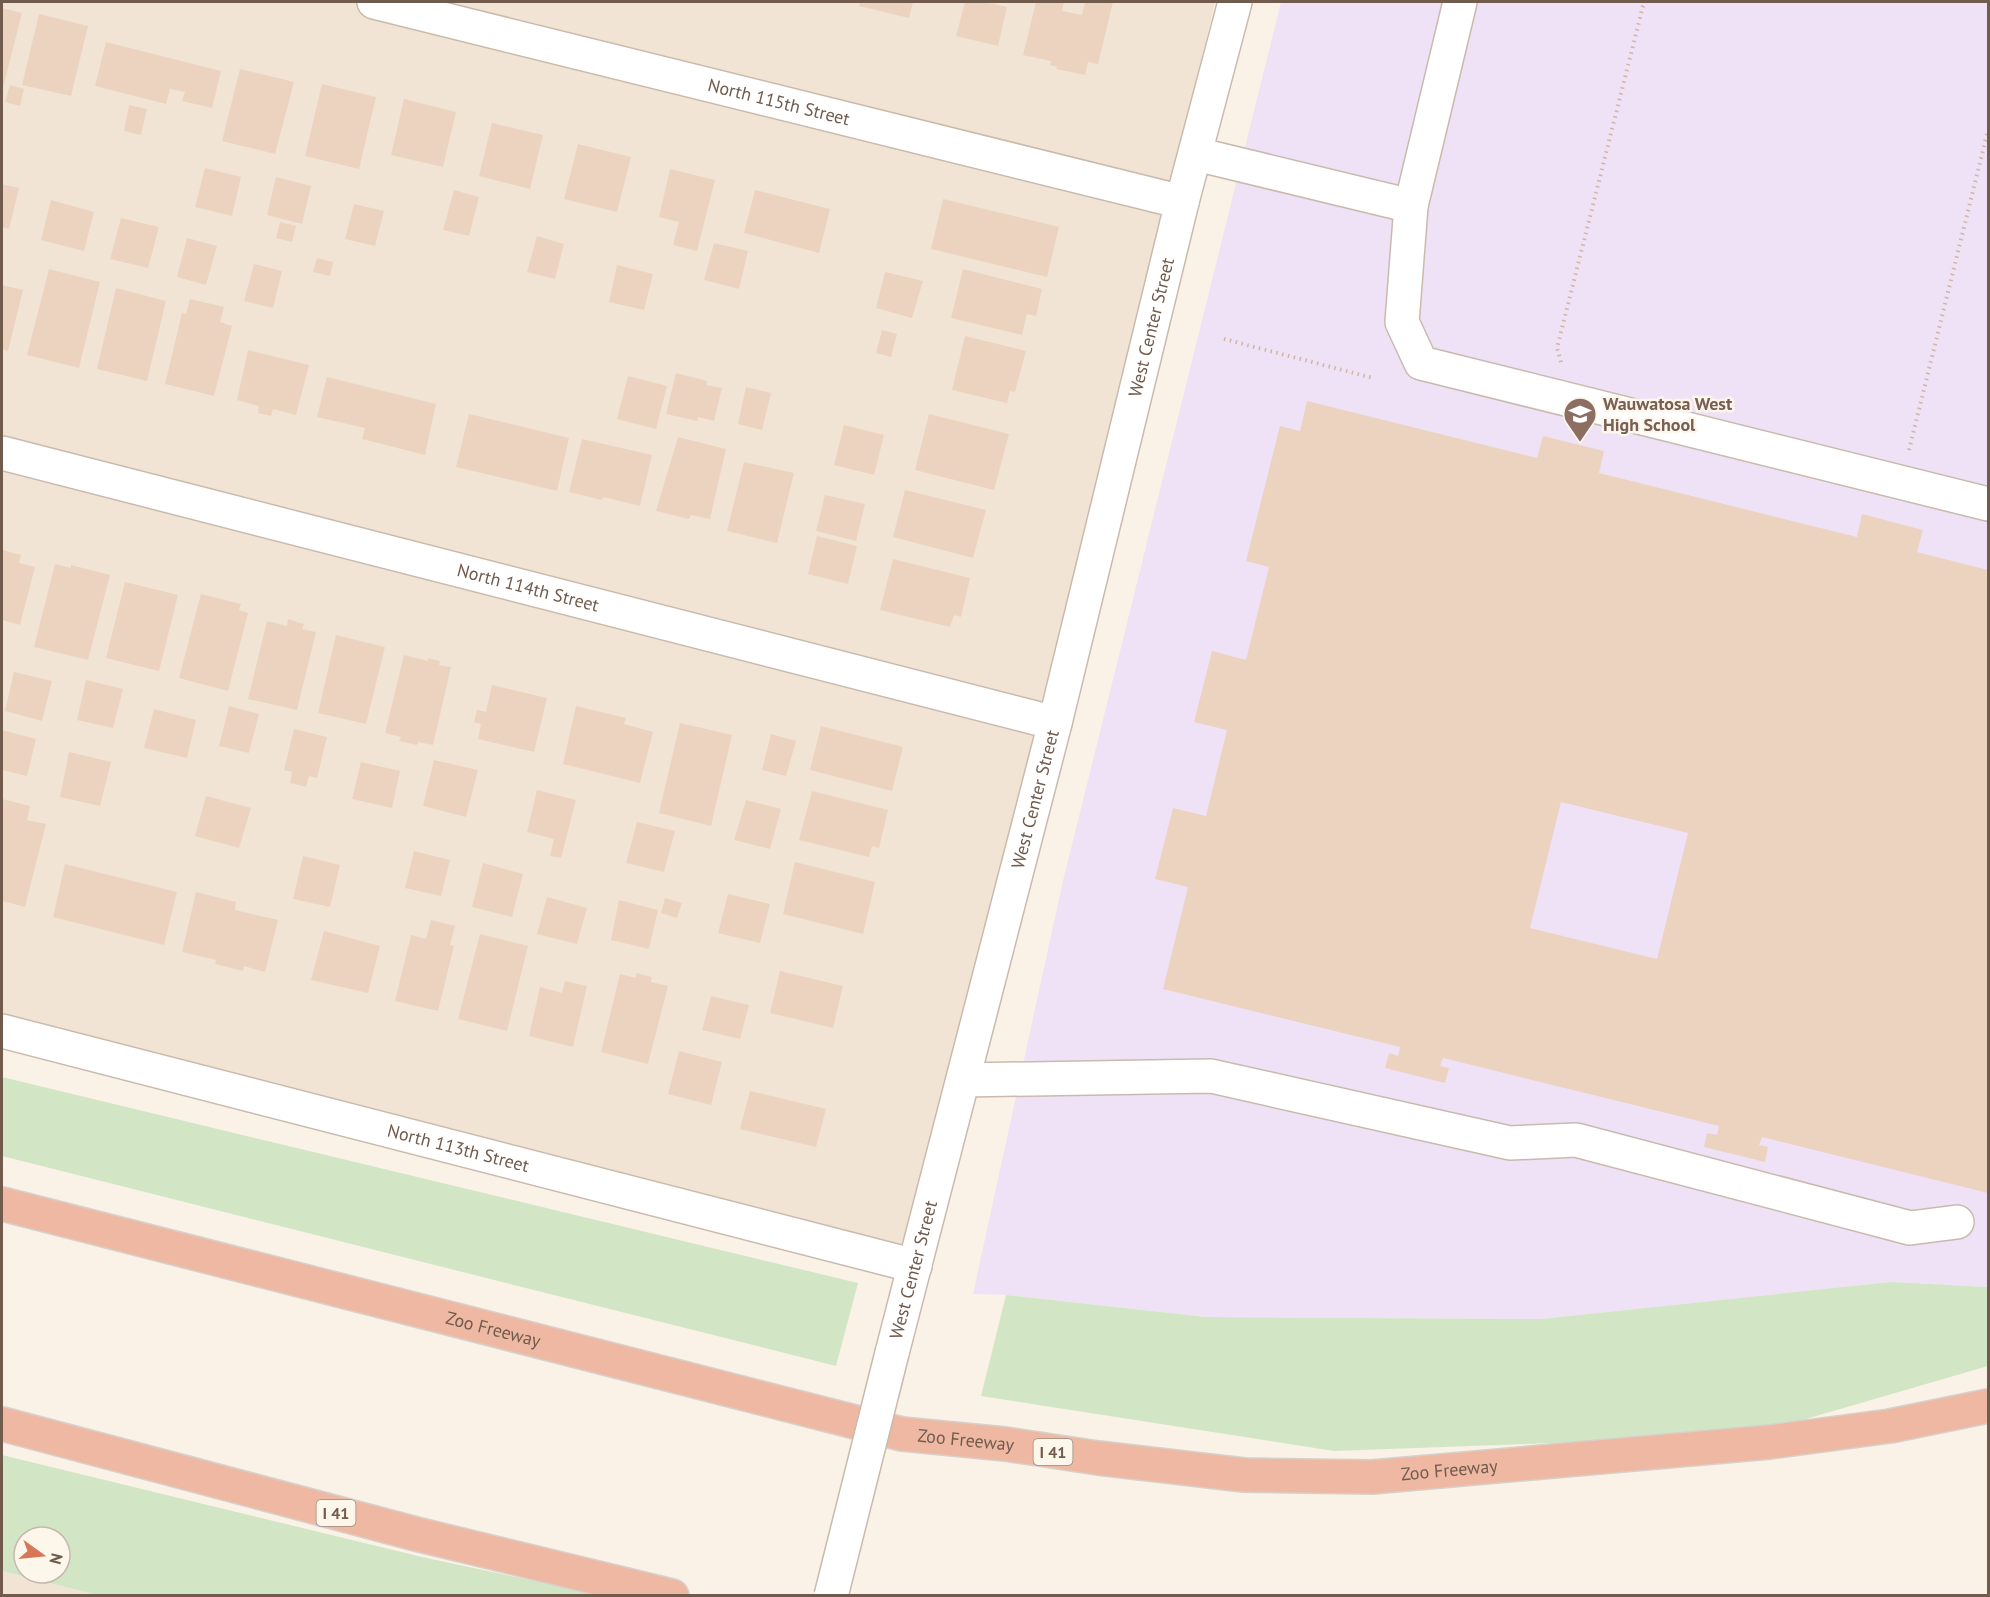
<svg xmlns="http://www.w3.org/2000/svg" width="1990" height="1597" viewBox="0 0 1990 1597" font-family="'PT Sans',sans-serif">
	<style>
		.residential { fill: #f1e4d5 }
		.education { fill: #efe2f6 }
		.green { fill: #d2e6c5; fill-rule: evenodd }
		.building { fill: #ecd3c0; fill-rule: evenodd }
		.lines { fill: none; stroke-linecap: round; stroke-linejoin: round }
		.minor-casing { stroke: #cabaad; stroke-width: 36 }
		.highway-casing { stroke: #d7d1cd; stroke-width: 36 }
		.path { stroke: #d1b6a3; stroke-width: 4; stroke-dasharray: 1.5 4.5; stroke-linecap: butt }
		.minor { stroke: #fff; stroke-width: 33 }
		.highway { stroke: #eeb8a3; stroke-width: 33 }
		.minor-bridge-casing { stroke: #cabaad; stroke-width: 36; stroke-linecap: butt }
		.minor-bridge { stroke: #fff; stroke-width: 33 }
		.labels { text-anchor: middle; stroke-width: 5; stroke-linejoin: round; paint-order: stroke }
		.shield { fill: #fdf6eb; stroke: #9a8a7c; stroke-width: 1.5 }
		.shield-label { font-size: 16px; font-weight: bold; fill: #705b4d }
		.street-label { font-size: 18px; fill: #705b4d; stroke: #fdf6eb }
		.education-label { font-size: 18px; font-weight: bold; fill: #785e54; stroke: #fdf6eb; text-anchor: start }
	</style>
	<rect width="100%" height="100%" fill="#faf2e6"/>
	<!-- residential -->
	<path class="residential" d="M2,2H1215L915,1266L2,1031Z
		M2,1571L97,1595H2Z"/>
	<!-- education -->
	<path class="education" d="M1281,2H1988V1287L1890,1282L1541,1319L1206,1317L1007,1295L973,1294L1062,885Z"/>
	<!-- green -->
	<path class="green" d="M2,1077L858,1283L836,1366L2,1156Z
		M1890,1282L1988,1287V1366L1792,1423L1581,1442L1334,1451L981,1396L1006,1295L1206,1317L1541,1319Z
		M2,1455L422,1557L601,1595H97L2,1571ZM24,1537H60V1573H24Z"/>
	<!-- building -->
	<path class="building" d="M860,2H913L909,18L859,6Z
		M965,2H984L1007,7L998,46L956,36Z
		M1036,2H1064L1062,11L1082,15L1085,2H1113L1098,64L1088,62L1085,75L1056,69L1057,67L1050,65L1051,61L1023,55Z
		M2,8L22,13L2,92Z
		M39,14L88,26L71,96L22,85Z
		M106,42L221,71L212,108L182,101L185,92L170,89L166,104L95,86Z
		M240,69L294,82L275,154L222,141Z
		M322,84L376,97L359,169L305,156Z
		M10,85L24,89L20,106L5,102Z
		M404,99L456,112L443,167L391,155Z
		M129,105L147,109L141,135L124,131Z
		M492,123L543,135L530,189L479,176Z
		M578,144L631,157L617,212L564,199Z
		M205,168L241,177L232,216L195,207Z
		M670,169L715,180L697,251L673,245L679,222L659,217Z
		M276,177L311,186L302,224L267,215Z
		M2,184L19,188L9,229L2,227Z
		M454,190L479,197L469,236L443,230Z
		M755,190L830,209L819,253L744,233Z
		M943,199L1059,227L1047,277L931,249Z
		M51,200L94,212L84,251L41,240Z
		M354,204L384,211L375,246L345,239Z
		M121,218L159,227L148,268L110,259Z
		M280,222L296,226L292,242L276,238Z
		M537,236L564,244L555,279L527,272Z
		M187,238L217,246L206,285L177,277Z
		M714,243L748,251L739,289L704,280Z
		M317,258L333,262L330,276L313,272Z
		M254,264L282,271L273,308L244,301Z
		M617,265L653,274L644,310L609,302Z
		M49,269L100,282L79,368L27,355Z
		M963,269L1042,289L1036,316L1027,314L1022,335L951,318Z
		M885,272L923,281L912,318L876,308Z
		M2,285L23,290L8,351L2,349Z
		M116,288L166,301L147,381L97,369Z
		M190,299L224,307L220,322L232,326L214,396L165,384L182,313L186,314Z
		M882,330L897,334L891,357L876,353Z
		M965,336L1026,351L1015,392L1010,391L1007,403L952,390Z
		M248,350L309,365L296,415L273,409L271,416L258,413L259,406L237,400Z
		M676,373L707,381L706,385L722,388L714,421L698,417L697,421L666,414Z
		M628,376L667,386L656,429L617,419Z
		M327,377L436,404L425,455L362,439L365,428L317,417Z
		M746,387L771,393L762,430L738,424Z
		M1307,401L1537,458L1543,436L1604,451L1599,473L1857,537L1862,514L1923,530L1917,552L1988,570V1193L1762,1137L1759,1145L1768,1147L1765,1162L1704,1147L1707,1133L1717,1135L1719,1126L1443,1058L1440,1066L1449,1068L1445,1083L1385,1068L1389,1053L1398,1056L1400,1047L1163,989L1188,887L1155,879L1173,808L1206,816L1227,730L1194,722L1212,651L1246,660L1269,567L1246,561L1280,426L1300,431ZM1561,802L1688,833L1657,959L1530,928Z
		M469,414L569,438L557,491L456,467Z
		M929,414L1009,434L994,490L915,470Z
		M844,425L884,435L874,475L834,465Z
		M678,437L726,449L710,519L691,515L689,519L656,511Z
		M582,439L652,455L640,506L603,497L602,500L569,492Z
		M744,462L794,473L777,543L727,531Z
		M905,490L986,510L973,558L893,537Z
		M825,495L865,504L856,541L816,531Z
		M817,536L857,546L848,584L808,574Z
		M2,550L21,555L19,563L35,567L20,625L2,620Z
		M893,559L970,578L961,617L954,615L950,627L880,610Z
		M55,564L71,568V565L110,575L88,660L34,647Z
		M125,582L178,595L159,671L106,658Z
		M201,594L241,604L239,610L248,613L228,691L179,678Z
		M288,619L304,624L302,629L316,632L297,710L248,699L267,621L287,626Z
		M336,635L385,647L366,724L318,713Z
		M404,655L428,661V658L440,661L439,665L451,667L433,745L418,742L417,745L399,741L401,737L385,733Z
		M14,672L52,681L42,721L5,711Z
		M86,680L123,689L113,728L77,720Z
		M492,685L547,698L534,752L478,739L481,724L474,722L477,710L486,712Z
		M229,706L259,714L249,753L219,746Z
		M576,706L626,718L624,724L653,732L640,783L563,764Z
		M154,709L196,720L187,758L144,748Z
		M680,723L732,735L711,826L659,813Z
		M821,726L903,747L892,791L810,770Z
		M294,729L327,737L317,778L309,776L306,787L290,783L292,772L284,770Z
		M2,730L36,739L27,776L2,770Z
		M771,734L796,741L786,776L762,770Z
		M69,752L111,762L100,806L60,797Z
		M434,760L478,770L466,817L423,806Z
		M361,762L400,771L392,808L352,799Z
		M537,790L576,800L561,858L550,856L554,839L527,832Z
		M812,791L888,810L879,848L872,846L869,857L799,840Z
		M206,796L251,808L239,848L195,836Z
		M2,799L30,806L27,820L46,824L25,907L2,901Z
		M746,800L781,809L770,849L734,840Z
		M637,822L675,831L664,872L626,863Z
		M414,851L450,860L441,896L405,888Z
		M303,856L340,865L330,907L293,899Z
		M795,862L875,882L863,934L783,914Z
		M483,863L523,874L512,917L472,907Z
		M65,864L177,892L164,945L53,917Z
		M196,892L236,902L235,910L278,920L265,972L244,966L243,971L215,964L216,960L182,952Z
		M728,894L770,904L760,943L718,933Z
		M547,897L587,908L577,944L537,934Z
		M665,898L682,903L677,918L661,913Z
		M619,900L658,910L649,949L611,940Z
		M431,920L455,926L450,945L454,946L438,1011L395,1001L411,935L426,939Z
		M324,931L380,946L368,993L311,980Z
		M480,934L528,946L507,1031L458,1019Z
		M780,971L843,986L833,1028L770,1013Z
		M636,973L652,977L651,982L668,986L648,1064L601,1052L620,974L636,978Z
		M565,981L587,986L573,1047L529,1036L540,987L562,993Z
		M711,996L749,1005L740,1039L702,1030Z
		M679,1051L722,1062L711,1105L668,1094Z
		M750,1091L826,1109L816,1147L740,1129Z"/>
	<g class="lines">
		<!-- minor casing -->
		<g class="minor-casing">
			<g id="minor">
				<path id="s1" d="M374,2L1182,202"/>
				<path d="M1460,2L1411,206L1402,322L1421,363L1988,504"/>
				<path d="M1196,154L1411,206"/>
				<path id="s2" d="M2,453L1055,723"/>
				<path id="s3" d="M2,1031L915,1266"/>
				<path d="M963,1080L1211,1076L1510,1143L1576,1140L1910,1228L1957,1222"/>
				<path id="s4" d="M892,1353L1055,723L1182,202L1235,2"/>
			</g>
		</g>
		<!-- highway casing -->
		<g class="highway-casing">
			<g id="highway">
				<path id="s5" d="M2,1204L902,1434L1005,1444L1098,1458L1244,1475L1372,1477L1770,1442L1890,1426L1988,1406"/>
				<path d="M2,1424L416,1534L672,1596"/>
			</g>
		</g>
		<!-- path -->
		<path class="path" d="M1224,339L1373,378
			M1561,362L1557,348L1644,2
			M1909,450L1988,130"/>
		<!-- minor -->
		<use href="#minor" class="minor"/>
		<!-- highway -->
		<use href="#highway" class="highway"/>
		<!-- minor-bridge casing -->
		<g class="minor-bridge-casing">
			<path id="minor-bridge" d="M831,1596L892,1353"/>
		</g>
		<!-- minor-bridge -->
		<use href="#minor-bridge" class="minor-bridge"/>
	</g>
	<!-- icons -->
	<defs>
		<g id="school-pin" transform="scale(1.725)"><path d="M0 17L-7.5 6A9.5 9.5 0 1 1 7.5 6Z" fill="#8d6e63" stroke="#fdf6eb"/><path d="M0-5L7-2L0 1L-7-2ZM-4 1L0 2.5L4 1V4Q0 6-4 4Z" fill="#fff"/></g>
	</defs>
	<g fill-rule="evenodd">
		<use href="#school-pin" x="1580" y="414"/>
	</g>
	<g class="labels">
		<!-- shield labels -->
		<g class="shield">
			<rect x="1033.5" y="1439" width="39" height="26" rx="4.5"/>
			<rect x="316.5" y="1500" width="39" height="26" rx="4.5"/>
		</g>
		<g class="shield-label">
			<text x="1053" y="1458">I 41</text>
			<text x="336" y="1519">I 41</text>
		</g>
		<!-- street labels -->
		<g class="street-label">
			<text dy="6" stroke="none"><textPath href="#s1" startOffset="417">North 115th Street</textPath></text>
			<text dy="6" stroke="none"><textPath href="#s4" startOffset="1058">West Center Street</textPath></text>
			<text dy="6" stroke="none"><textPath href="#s2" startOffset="543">North 114th Street</textPath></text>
			<text dy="6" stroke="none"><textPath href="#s4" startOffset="572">West Center Street</textPath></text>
			<text dy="6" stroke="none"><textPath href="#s3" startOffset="471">North 113th Street</textPath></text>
			<text dy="6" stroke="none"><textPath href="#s4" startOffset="86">West Center Street</textPath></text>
			<text dy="6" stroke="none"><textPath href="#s5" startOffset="507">Zoo Freeway</textPath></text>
			<text dy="6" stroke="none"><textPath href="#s5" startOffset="993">Zoo Freeway</textPath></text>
			<text dy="6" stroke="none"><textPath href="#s5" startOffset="1479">Zoo Freeway</textPath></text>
		</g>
		<!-- education labels -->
		<g class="education-label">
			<text x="1603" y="410">Wauwatosa West<tspan x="1603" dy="21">High School</tspan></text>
		</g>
	</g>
	<!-- border -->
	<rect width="1990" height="1597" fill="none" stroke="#705b4d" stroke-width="6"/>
	<!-- north arrow -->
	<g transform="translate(42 1555) rotate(105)"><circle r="28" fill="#fdf6eb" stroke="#c5b8ac" stroke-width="1.5"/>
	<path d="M0-4.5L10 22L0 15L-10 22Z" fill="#d77757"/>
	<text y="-9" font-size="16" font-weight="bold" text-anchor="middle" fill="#705b4d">N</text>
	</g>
</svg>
